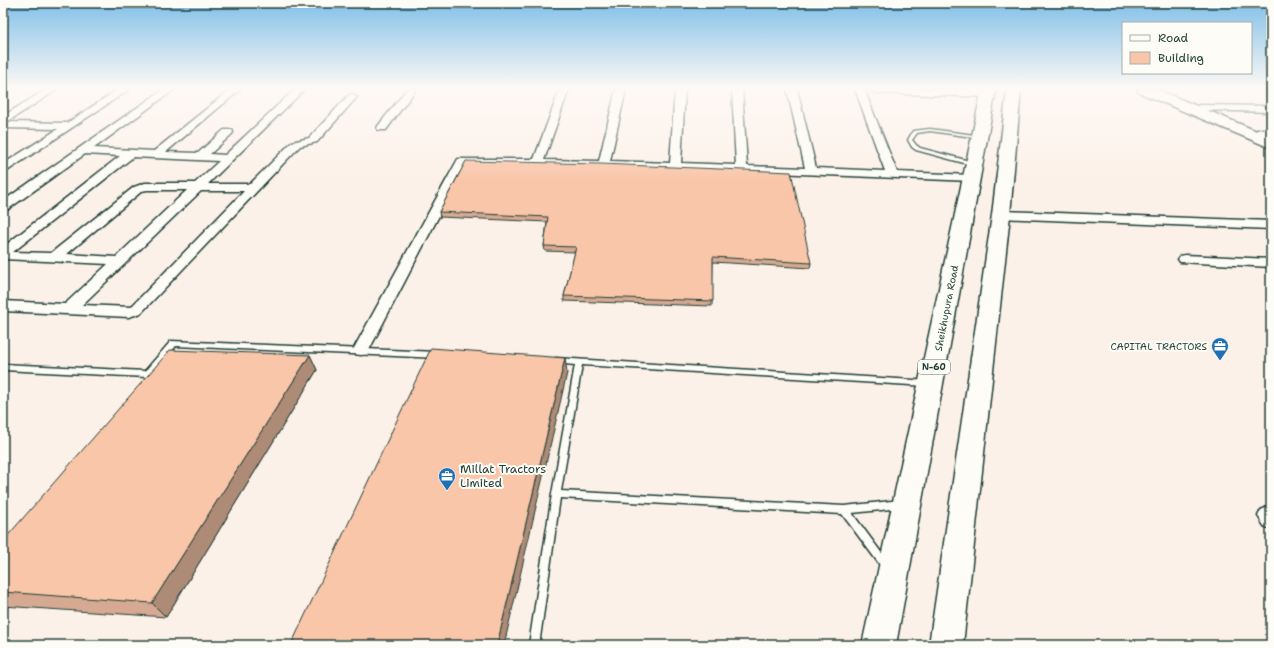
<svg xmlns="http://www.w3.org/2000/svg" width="1274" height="648" viewBox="0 0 1274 648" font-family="'Shantell Sans',sans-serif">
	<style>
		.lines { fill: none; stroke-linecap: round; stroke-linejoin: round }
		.lane-casing { stroke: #1f3d34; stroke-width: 3 }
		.street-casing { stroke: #1f3d34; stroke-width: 3 }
		.secondary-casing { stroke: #1f3d34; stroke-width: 3 }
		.primary-casing { stroke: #1f3d34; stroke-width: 3 }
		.highway-casing { stroke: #1f3d34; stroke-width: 3 }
		.lane { fill: #fdfcf7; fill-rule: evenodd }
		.street { fill: #fdfcf7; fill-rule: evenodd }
		.secondary { fill: #fdfcf7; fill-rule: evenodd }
		.primary { fill: #fdfcf7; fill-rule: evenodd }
		.highway { fill: #fdfcf7; fill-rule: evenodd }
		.wall { fill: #d6aa92; stroke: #1f3d34 }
		.shaded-wall { fill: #ae8b77; stroke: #1f3d34 }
		.building { fill: #f9c6aa; stroke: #1f3d34 }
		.labels { text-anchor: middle; stroke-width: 4; stroke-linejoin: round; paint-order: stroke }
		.shield { fill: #fdfcf7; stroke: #62766e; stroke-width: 1 }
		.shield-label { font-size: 9px; font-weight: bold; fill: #1f3d34 }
		.street-label { font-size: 10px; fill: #1f3d34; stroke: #fdfcf7 }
		.poi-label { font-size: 10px; fill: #1f3d34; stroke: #fdfcf7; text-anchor: end }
		.near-poi-label { font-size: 12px; fill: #1f3d34; stroke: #fdfcf7; text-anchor: start }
	</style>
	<rect width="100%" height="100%" fill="#fcf1e8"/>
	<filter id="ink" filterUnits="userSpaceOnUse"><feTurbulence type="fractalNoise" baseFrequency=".025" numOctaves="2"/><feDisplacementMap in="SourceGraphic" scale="8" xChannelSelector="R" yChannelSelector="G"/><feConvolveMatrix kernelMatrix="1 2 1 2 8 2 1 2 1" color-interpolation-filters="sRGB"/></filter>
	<g filter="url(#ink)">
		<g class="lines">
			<!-- lane casing -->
			<g class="lane-casing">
				<path id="lane" d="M930,129L982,136V138H980L930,131L917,133L912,140L916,145L920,148L977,163V165L975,166L916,150L912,147L908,140L913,131Z
					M171,341L438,352L442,355L438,358L176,346L150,376L147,377L3,370V364L145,371Z
					M556,358L930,381L931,383L930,385L927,386L582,365L561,491L844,506L901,500L904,501L906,504L904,507L901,508L852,513L889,563L891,566L889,569L886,570L883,569L842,514L560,498L539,645H529L552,494L575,365L553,363L552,361L553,359Z"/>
			</g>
			<!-- street casing -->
			<g class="street-casing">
				<path id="street" d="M47,89H58L7,122L67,123L119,89H130L7,171L3,172V164L58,129L3,128V116Z
					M164,89H175L94,148L154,151L231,89H241L166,152L198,153L224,130H232L233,132L232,134L210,154L225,155L295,89H305L208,184H250L292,142L309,138L349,95L352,94L357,97L317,142L300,146L141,313L129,317L3,311V301L65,304L108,264L3,259V247L120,156L85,154L7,210L3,211V201ZM133,157L219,161L195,183H145L134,187L51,253L13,252ZM147,190H187L116,257L67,254L142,191ZM201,191H244L131,307L82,305Z
					M407,89H416L386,130H378L377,128L378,126Z
					M560,89H569L544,160L599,161L616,89H626L610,161L670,163L675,89H685L681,163L736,165L732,89H742L747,166L805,168L787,89H797L816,168L885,171L855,89H864L897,172L972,175L976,176L978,178L976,180L972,181L675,169L466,164L369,350L367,354L361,355L355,354L353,350L458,159H534Z
					M1199,105L1271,106V112L1196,110L1194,108Z
					M1001,211L1271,221V229L997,218L995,215L997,212Z
					M1185,255L1271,259V267L1180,262L1178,259L1180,256Z
					M1268,507H1271V529L1264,526L1258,516L1261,510Z"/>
			</g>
			<!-- secondary casing -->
			<g class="secondary-casing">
				<path id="secondary" d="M871,89H990L996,93L994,96L989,97L877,93L872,92Z
					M1262,129L1271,130V138L1257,136L1255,133L1257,130Z"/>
			</g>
			<!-- primary casing -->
			<g class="primary-casing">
				<path id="primary" d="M1137,89H1156L1271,137V148L1138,92Z"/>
			</g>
			<!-- highway casing -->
			<g class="highway-casing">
				<path id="highway" d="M982,89H996L896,645H862Z
					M1007,89H1021L1010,215L963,645H929L992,215Z"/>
			</g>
			<!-- lane -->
			<use href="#lane" class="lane"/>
			<!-- street -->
			<use href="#street" class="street"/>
			<!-- secondary -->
			<use href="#secondary" class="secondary"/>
			<!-- primary -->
			<use href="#primary" class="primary"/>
			<!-- highway -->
			<use href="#highway" class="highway"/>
		</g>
		<!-- wall -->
		<path class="wall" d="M466,161L811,263L810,268L713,262L712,306L564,301V296L575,252L545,251L544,246L547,222L440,217L439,212Z
			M310,355L317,370L166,617L3,606V541Z"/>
		<!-- shaded-wall -->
		<path class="shaded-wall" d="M310,355L317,370L166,617L152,603Z
			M565,358L567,373L504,645H497Z"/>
		<!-- building -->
		<path class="building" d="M466,161L601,164L791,172L811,263L713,257V301L564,296L576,247L544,246L548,217L439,212Z
			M431,348L565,358L497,645H291Z
			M170,350L310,355L152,603L3,592V541Z"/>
	</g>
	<!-- sky -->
	<linearGradient id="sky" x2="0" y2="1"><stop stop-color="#81c0e8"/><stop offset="0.49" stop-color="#fef9f5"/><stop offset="1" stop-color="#fef9f5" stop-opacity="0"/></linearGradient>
	<rect width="1274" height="180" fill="url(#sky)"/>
	<!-- icons -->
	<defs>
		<g id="office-pin" transform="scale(0.9)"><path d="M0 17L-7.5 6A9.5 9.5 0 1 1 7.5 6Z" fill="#1f6fb2" stroke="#fdfcf7"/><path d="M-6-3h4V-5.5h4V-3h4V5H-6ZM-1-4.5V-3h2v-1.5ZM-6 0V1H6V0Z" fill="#fff"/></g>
	</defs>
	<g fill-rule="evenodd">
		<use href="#office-pin" x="1220" y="346"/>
		<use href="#office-pin" x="447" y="476"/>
	</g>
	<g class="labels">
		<!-- shield labels -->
		<rect class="shield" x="918" y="360" width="32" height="14" rx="3"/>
		<g class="shield-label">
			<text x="934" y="370">N-60</text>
		</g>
		<!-- street labels -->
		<g class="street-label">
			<text transform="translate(946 308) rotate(-79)" y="4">Sheikhupura Road</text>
		</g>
		<!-- poi labels -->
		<g class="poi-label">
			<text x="1207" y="350">CAPITAL TRACTORS</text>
		</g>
		<!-- near-poi labels -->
		<g class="near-poi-label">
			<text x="460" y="473">Millat Tractors<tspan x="460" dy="14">Limited</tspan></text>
		</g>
	</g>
	<!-- margin -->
	<rect width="1274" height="648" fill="none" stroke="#fdfcf7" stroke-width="16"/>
	<rect x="8" y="8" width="1258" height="632" fill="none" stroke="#1f3d34" stroke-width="1.5" filter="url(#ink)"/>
	<!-- legend -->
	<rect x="1122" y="22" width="130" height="52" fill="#fdfcf7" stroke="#a4b0a9"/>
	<rect x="1130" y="35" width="20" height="6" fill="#fdfcf7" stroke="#a4b0a9"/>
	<text x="1158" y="42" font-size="12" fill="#1f3d34">Road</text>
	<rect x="1130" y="52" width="20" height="12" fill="#f9c6aa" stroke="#a4b0a9"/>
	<text x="1158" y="62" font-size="12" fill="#1f3d34">Building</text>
</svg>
